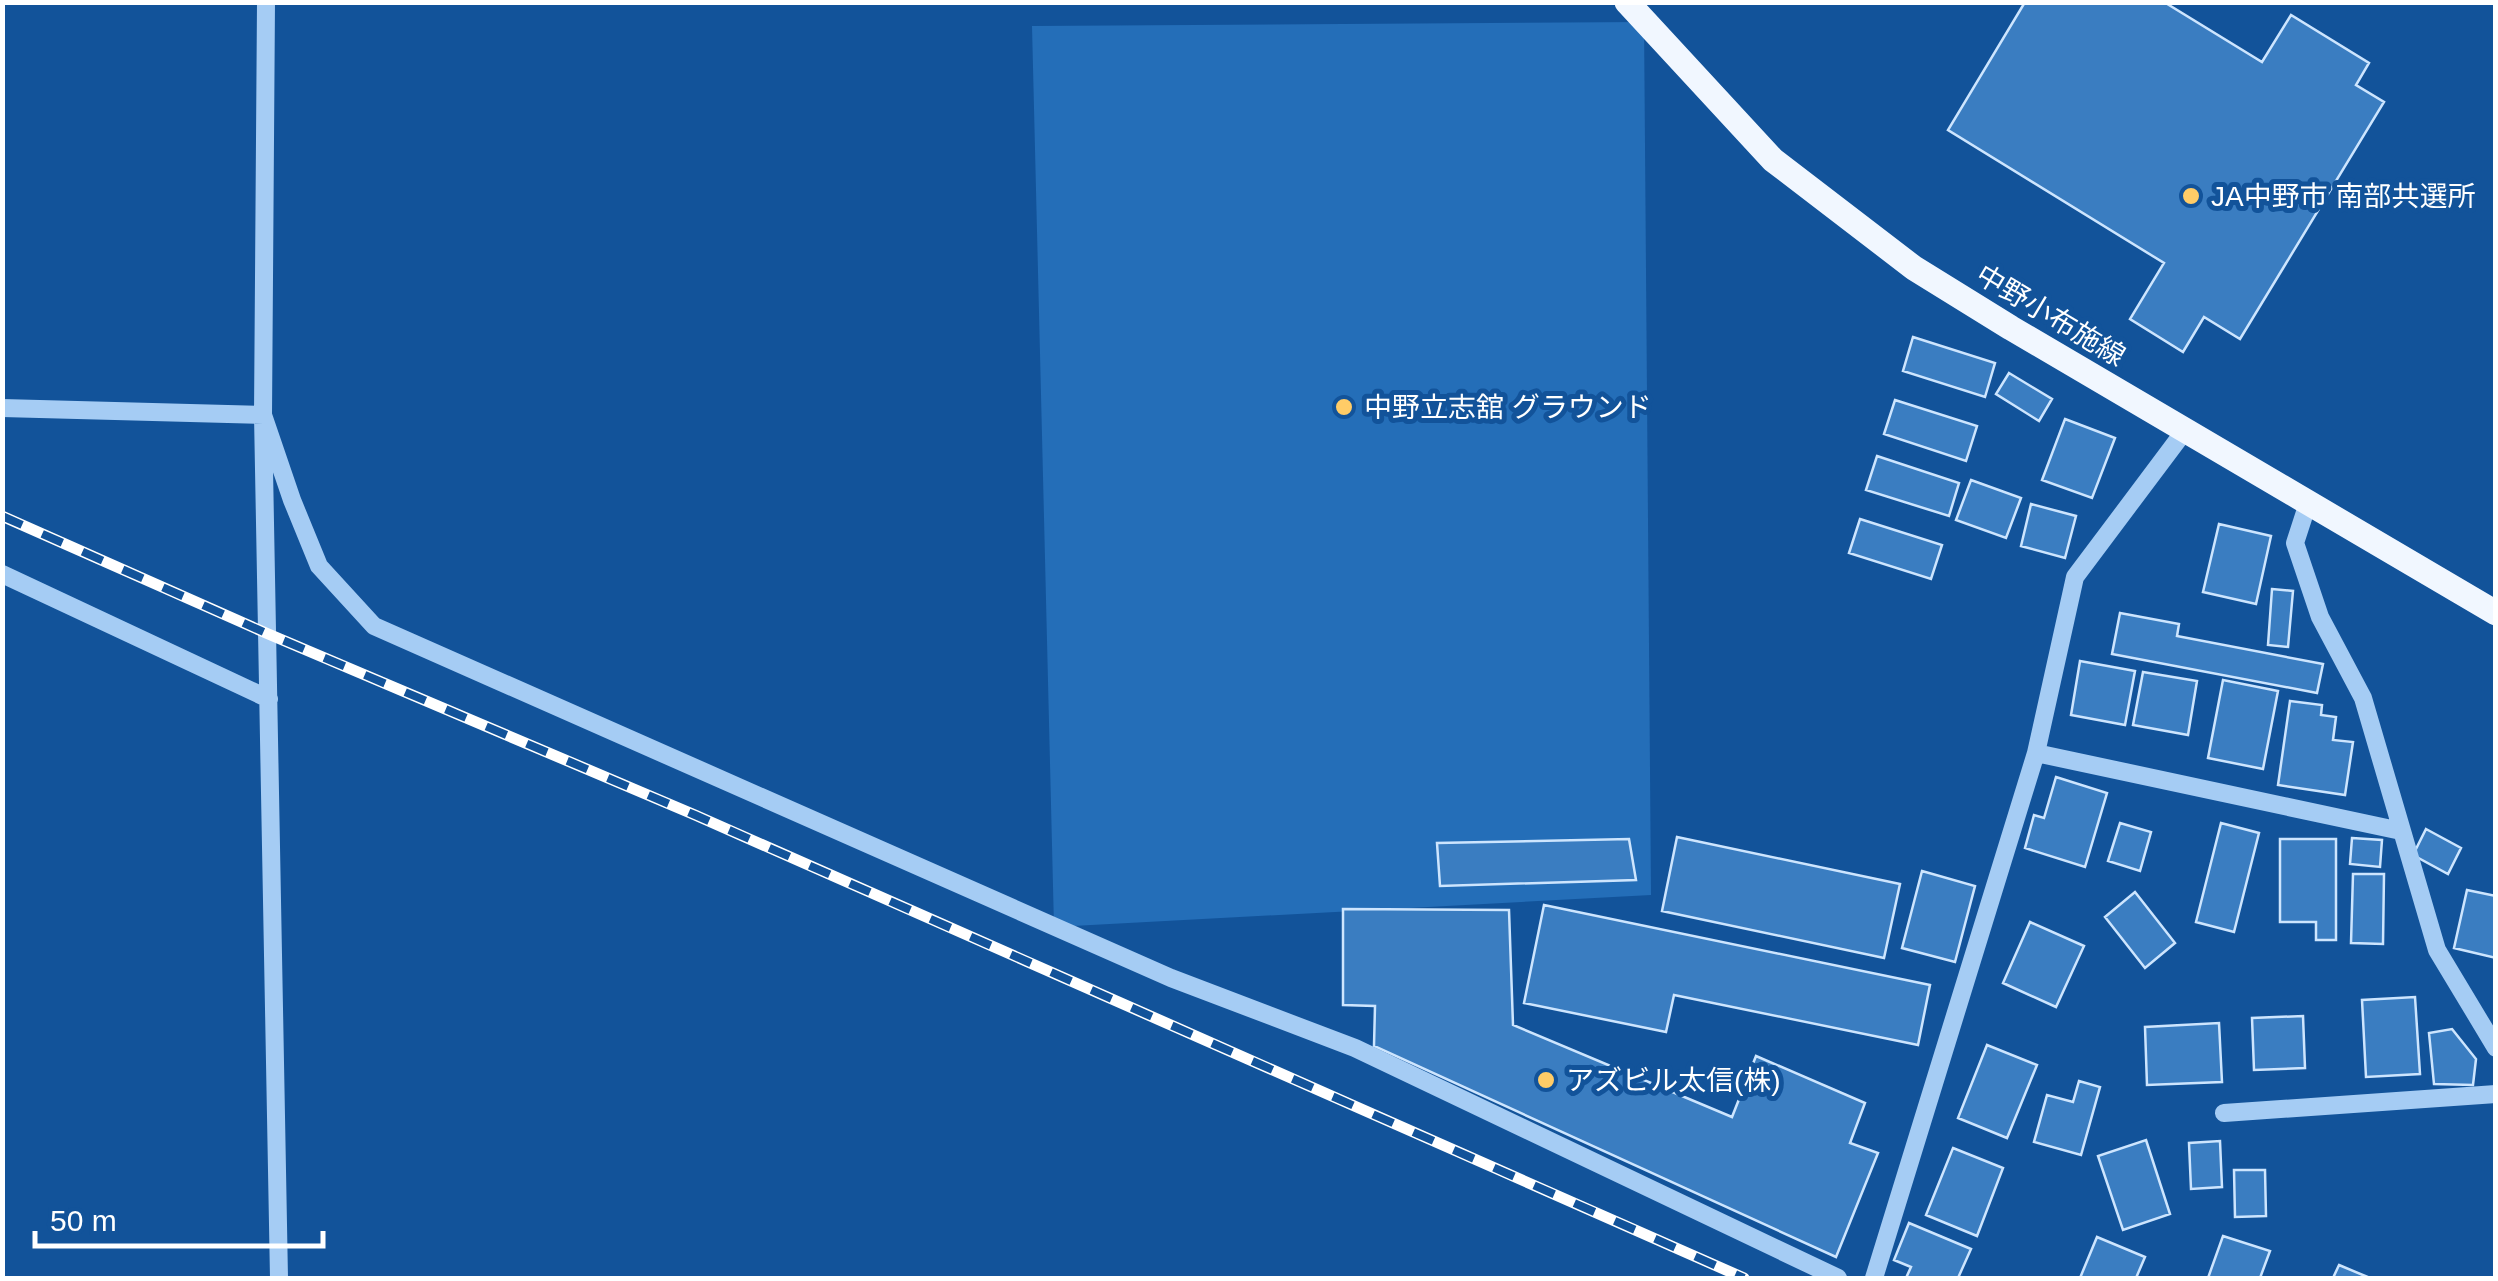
<svg xmlns="http://www.w3.org/2000/svg" width="2498" height="1281" viewBox="0 0 2498 1281" font-family="Helvetica,'Noto Sans JP',sans-serif">
	<style>
		.garden { fill: #246eb8 }
		.building { fill: #3a7dc1; stroke: #cde5fe; stroke-width: 2.5 }
		.lines { fill: none; stroke-linecap: round; stroke-linejoin: round }
		.minor { stroke: #a5ccf4; stroke-width: 18 }
		.major { stroke: #f1f7ff; stroke-width: 25 }
		.rail-casing { stroke: #fff; stroke-width: 11 }
		.rail { stroke: #12539a; stroke-width: 8; stroke-dasharray: 22; stroke-linecap: butt }
		.poi-dot { fill: #ffcc67; stroke: #12539a; stroke-width: 4 }
		.labels { text-anchor: middle; stroke-width: 10; stroke-linejoin: round; paint-order: stroke }
		.poi-label { font-size: 28px; fill: #fff; stroke: #12539a; text-anchor: start }
		.street-label { font-size: 28px; fill: #fff; stroke: #12539a }
	</style>
	<rect width="100%" height="100%" fill="#12539a"/>
	<!-- garden -->
	<path class="garden" d="M1644,22L1651,895L1054,927L1032,26Z"/>
	<!-- building -->
	<path class="building" d="M2025,2H2164L2262,62L2291,15L2369,63L2356,85L2384,102L2240,339L2204,317L2183,352L2130,319L2164,263L1948,130Z
		M1913,337L1995,363L1985,397L1903,371Z
		M2009,373L2052,399L2039,421L1996,394Z
		M1895,400L1977,426L1966,461L1884,434Z
		M2065,419L2115,438L2092,498L2042,480Z
		M1877,456L1959,483L1949,516L1866,490Z
		M1971,480L2021,498L2006,538L1956,520Z
		M2031,504L2076,516L2065,558L2021,546Z
		M1860,519L1942,545L1931,579L1849,553Z
		M2219,524L2271,536L2256,604L2203,592Z
		M2272,589L2293,591L2288,647L2268,645Z
		M2120,613L2179,624L2177,636L2323,664L2317,693L2112,654Z
		M2080,661L2135,671L2125,725L2071,715Z
		M2143,672L2197,681L2188,735L2133,725Z
		M2223,680L2278,691L2263,769L2208,758Z
		M2290,701L2322,705L2321,715L2336,717L2333,740L2353,742L2345,795L2278,785Z
		M2056,777L2107,793L2085,867L2025,848L2034,815L2044,818Z
		M2120,823L2151,832L2140,871L2108,861Z
		M2221,823L2259,833L2234,932L2196,922Z
		M2426,829L2461,848L2448,874L2413,855Z
		M1677,837L1900,884L1884,958L1662,911Z
		M2352,838L2382,840L2380,867L2350,864Z
		M1629,839L1636,880L1440,886L1437,843Z
		M2280,839H2336V940H2316V922H2280Z
		M1922,871L1975,886L1955,962L1902,948Z
		M2353,874H2384L2383,944L2351,943Z
		M2467,890L2496,896V958L2454,948Z
		M2135,892L2175,943L2145,968L2105,917Z
		M1544,905L1930,985L1918,1045L1674,995L1666,1032L1524,1003Z
		M1343,909L1509,910L1513,1025L1732,1117L1756,1056L1865,1103L1850,1143L1878,1153L1836,1257L1374,1046L1375,1006L1343,1005Z
		M2030,922L2084,946L2056,1007L2003,983Z
		M2415,997L2420,1074L2366,1077L2362,1000Z
		M2303,1016L2305,1068L2254,1070L2252,1018Z
		M2219,1023L2222,1082L2147,1085L2145,1027Z
		M2452,1029L2476,1059L2473,1085L2434,1084L2429,1033Z
		M1987,1045L2037,1065L2007,1138L1958,1118Z
		M2079,1081L2100,1087L2081,1155L2034,1142L2047,1095L2073,1102Z
		M2146,1140L2170,1214L2123,1230L2098,1156Z
		M2220,1141L2222,1187L2191,1189L2189,1143Z
		M1953,1148L2003,1168L1977,1236L1926,1215Z
		M2234,1170H2265L2266,1216L2235,1217Z
		M1909,1223L1971,1249L1958,1278H1906L1911,1267L1894,1260Z
		M2223,1236L2270,1251L2260,1278H2208Z
		M2097,1237L2145,1257L2136,1278H2080Z
		M2339,1265L2370,1278H2333Z"/>
	<g class="lines">
		<!-- minor -->
		<path class="minor" d="M266,2L263,415L279,1278
			M2,408L263,415L292,500L319,566L374,626L1171,978L1355,1048L1838,1278
			M2308,503L2295,543L2320,617L2363,698L2437,950L2496,1048
			M2,574L269,699
			M2036,753L2401,831
			M2224,1113L2496,1094
			M1874,1278L2036,753L2075,577L2186,429"/>
		<!-- major -->
		<path class="major" d="M1627,2L1773,160L1914,268L2011,328L2496,613"/>
		<!-- rail casing -->
		<g class="rail-casing">
			<path id="rail" d="M2,516L266,633L695,815L1744,1278"/>
		</g>
		<!-- rail -->
		<use href="#rail" class="rail"/>
	</g>
	<!-- markers -->
	<g class="poi-dot">
		<circle cx="2191" cy="196" r="10"/>
		<circle cx="1344" cy="407" r="10"/>
		<circle cx="1546" cy="1080" r="10"/>
	</g>
	<g class="labels">
		<!-- poi labels -->
		<g class="poi-label">
			<text x="2211" y="206">JA中野市 南部共選所</text>
			<text x="1364" y="417">中野立志舘 グラウンド</text>
			<text x="1566" y="1090">アズビル太信(株)</text>
		</g>
		<!-- street labels -->
		<g class="street-label">
			<text transform="translate(2051 315) rotate(31)" y="10">中野小布施線</text>
		</g>
	</g>
	<!-- border -->
	<rect width="2498" height="1281" fill="none" stroke="#ffffff" stroke-width="10"/>
	<!-- scale -->
	<path d="M35 1231v15h288v-15" fill="none" stroke="#ffffff" stroke-width="5"/>
	<text x="50" y="1231" font-size="30" fill="#ffffff" stroke="#12539a" stroke-width="8" paint-order="stroke">50 m</text>
</svg>
